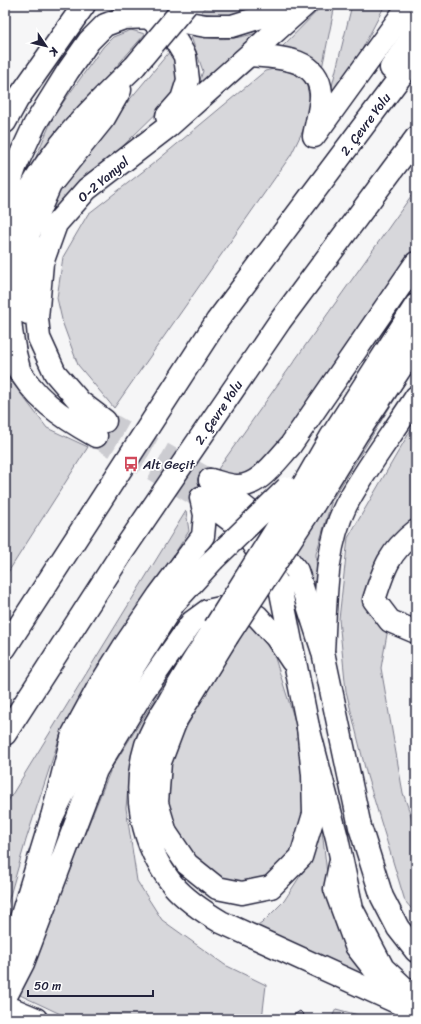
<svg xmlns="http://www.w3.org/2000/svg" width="421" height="1024" viewBox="0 0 421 1024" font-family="Sriracha,sans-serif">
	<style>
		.green { fill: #d7d7db; stroke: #7c7c8b }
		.building { fill: #c2c2c9; stroke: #22223b }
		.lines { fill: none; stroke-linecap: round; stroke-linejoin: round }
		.major-tunnel { stroke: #ccccd1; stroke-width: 22; stroke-dasharray: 22 11; stroke-linecap: butt }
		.minor-casing { stroke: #22223b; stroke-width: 25 }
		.major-casing { stroke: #22223b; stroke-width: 25 }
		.highway-casing { stroke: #22223b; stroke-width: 25 }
		.minor { stroke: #fff; stroke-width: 22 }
		.major { stroke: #fff; stroke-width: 22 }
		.highway { stroke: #fff; stroke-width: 22 }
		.major-bridge-casing { stroke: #22223b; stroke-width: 25; stroke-linecap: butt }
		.highway-bridge-casing { stroke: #22223b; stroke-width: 25; stroke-linecap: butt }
		.major-bridge { stroke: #fff; stroke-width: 22 }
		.highway-bridge { stroke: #fff; stroke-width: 22 }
		.labels { text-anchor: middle; stroke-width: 3.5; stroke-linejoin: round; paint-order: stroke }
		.street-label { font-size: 13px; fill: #22223b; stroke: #fff }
		.poi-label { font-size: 13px; fill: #22223b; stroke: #fff; text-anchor: start }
	</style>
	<rect width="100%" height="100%" fill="#f6f6f7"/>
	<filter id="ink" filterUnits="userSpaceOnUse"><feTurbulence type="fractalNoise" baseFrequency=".025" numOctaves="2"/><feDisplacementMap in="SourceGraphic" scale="8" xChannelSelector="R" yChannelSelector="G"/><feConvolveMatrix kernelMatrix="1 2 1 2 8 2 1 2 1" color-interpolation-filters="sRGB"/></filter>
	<g filter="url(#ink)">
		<!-- green -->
		<path class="green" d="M208,5H257L236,17L201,13Z
			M323,5H335L321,73L279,50Z
			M352,5H385L358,57L329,98Z
			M131,30L145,34L48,144L23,187L54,115L103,47L113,37Z
			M265,31L195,94L203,71L190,34C221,42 235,39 265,31Z
			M171,50C181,74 180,80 168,102L48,219L60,183Z
			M286,66L304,74L310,100L306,124L291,155L114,408L78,365L63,324L57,298L63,257L88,214L159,159L265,71Z
			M416,189V252L284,439L250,476L229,477L218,469Z
			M416,363V365L332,500L316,554L318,605L292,549Z
			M5,373L47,428L88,447L5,577Z
			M416,421V521L407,525L390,539L366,593L387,634L381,668L403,793L416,830V914L405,901L367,776L346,691L339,619L348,538Z
			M186,511L189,531L61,733L26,840L5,913V806Z
			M251,620L259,627L274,655L296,724L306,814L292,858L271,879L242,885L216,881L190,858L173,829L165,796L175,748L196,710Z
			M183,654L131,759L126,808L137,881L162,920L225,965L266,985L262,1019H71L20,995L111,769Z
			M320,813L331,908L386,989L239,927L261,924L284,901L313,856Z
			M336,1009L373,1019H331Z"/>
		<!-- building -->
		<path class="building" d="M300,1011L308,1019H287Z"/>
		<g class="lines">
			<!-- major-tunnel -->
			<path class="major-tunnel" d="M105,421L210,480
				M96,436L201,498"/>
			<!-- minor casing -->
			<g class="minor-casing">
				<path id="minor" d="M250,55C277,57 318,57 321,93C322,104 316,124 314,136L409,5
					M5,122L17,100L84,5
					M416,531C389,552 384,568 374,600L390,621L416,632
					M341,860L335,889L356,946L381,978L385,979
					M5,1006L36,1019"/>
			</g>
			<!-- major casing -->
			<g class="major-casing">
				<path id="major" d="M149,18L173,36L185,56L188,80L182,99L167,116
					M5,197L16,165L35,124L68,71L89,41L105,25L124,18L154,17L206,26H232L258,18L275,5
					M28,313L23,271L29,233L50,185L104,118L120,90
					M14,361C32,397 61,417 96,436
					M20,373C8,332 6,290 11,247C12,239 12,228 15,220C40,159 88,111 135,66
					M105,421L80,402L55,373L39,338L37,318L42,263L56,224L87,189L169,126L305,5
					M210,480L248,510L297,571L323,652L360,827L382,897L398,928L416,951
					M201,498L238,526L252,543L280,587L308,727L337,838L352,909L383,968L416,999
					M5,978L7,964L52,817L73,734L98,688L123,648L159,595L203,536L205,515L201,498
					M5,998L23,963L96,770L143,692L192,622L207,611L225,607H240L257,616L276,637L292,661"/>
			</g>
			<!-- highway casing -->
			<g class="highway-casing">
				<path id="highway" d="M391,68L416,31
					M210,480C218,482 227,485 235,486C258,488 276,461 290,446L416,263
					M297,496L331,437L416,305
					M314,504L357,434L416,345
					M215,627C198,653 182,678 167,705C159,717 151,731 146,745C131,793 142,846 173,885C186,900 204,912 221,922L416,1011
					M227,637L176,720L160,762L157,803L166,833L187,864L217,888L242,893L271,887L301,857L314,814L313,775L308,727
					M5,648L217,321L416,56
					M323,652C326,604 324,549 346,505C365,469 394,432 416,397
					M5,734L123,551L280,321L416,138
					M52,817L91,738L134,666L174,603L213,560"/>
			</g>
			<!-- minor -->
			<use href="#minor" class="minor"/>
			<!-- major -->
			<use href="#major" class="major"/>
			<!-- highway -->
			<use href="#highway" class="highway"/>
			<!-- major-bridge casing -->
			<g class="major-bridge-casing">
				<path id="major-bridge" d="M135,66L186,5"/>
			</g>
			<!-- highway-bridge casing -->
			<g class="highway-bridge-casing">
				<path id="highway-bridge" d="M213,560L287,488
					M215,627L297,496
					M227,637L314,504"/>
			</g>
			<!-- major-bridge -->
			<use href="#major-bridge" class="major-bridge"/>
			<!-- highway-bridge -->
			<use href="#highway-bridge" class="highway-bridge"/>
		</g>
	</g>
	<!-- icons -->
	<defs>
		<g id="bus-bare" transform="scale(1.2)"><path d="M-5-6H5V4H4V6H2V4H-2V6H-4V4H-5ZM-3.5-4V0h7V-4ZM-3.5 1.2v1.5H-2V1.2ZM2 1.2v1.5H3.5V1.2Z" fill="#d1495b" stroke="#fff" stroke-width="2.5" paint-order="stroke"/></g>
	</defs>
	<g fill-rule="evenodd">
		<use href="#bus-bare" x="131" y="464"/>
	</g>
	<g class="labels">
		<!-- street labels -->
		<g class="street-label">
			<text transform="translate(365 124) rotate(-53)" y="5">2. Çevre Yolu</text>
			<text transform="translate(103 179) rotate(-40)" y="5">O-2 Yanyol</text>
			<text transform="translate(218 412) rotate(-56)" y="5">2. Çevre Yolu</text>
		</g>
		<!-- poi labels -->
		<g class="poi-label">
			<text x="143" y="469">Alt Geçit</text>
		</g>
	</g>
	<!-- margin -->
	<rect width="421" height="1024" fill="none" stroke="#fff" stroke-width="20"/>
	<rect x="10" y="10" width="401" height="1004" fill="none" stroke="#22223b" stroke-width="1.5" filter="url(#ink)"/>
	<!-- north arrow -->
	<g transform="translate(46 46) rotate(125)" stroke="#ffffff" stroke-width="3" paint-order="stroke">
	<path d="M0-3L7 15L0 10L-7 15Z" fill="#22223b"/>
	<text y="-6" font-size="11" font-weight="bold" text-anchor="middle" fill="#22223b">K</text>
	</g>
	<!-- scale -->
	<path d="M28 990v6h125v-6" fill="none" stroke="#22223b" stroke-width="2"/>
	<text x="34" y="990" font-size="12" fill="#22223b" stroke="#ffffff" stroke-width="3" paint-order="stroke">50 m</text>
</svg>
